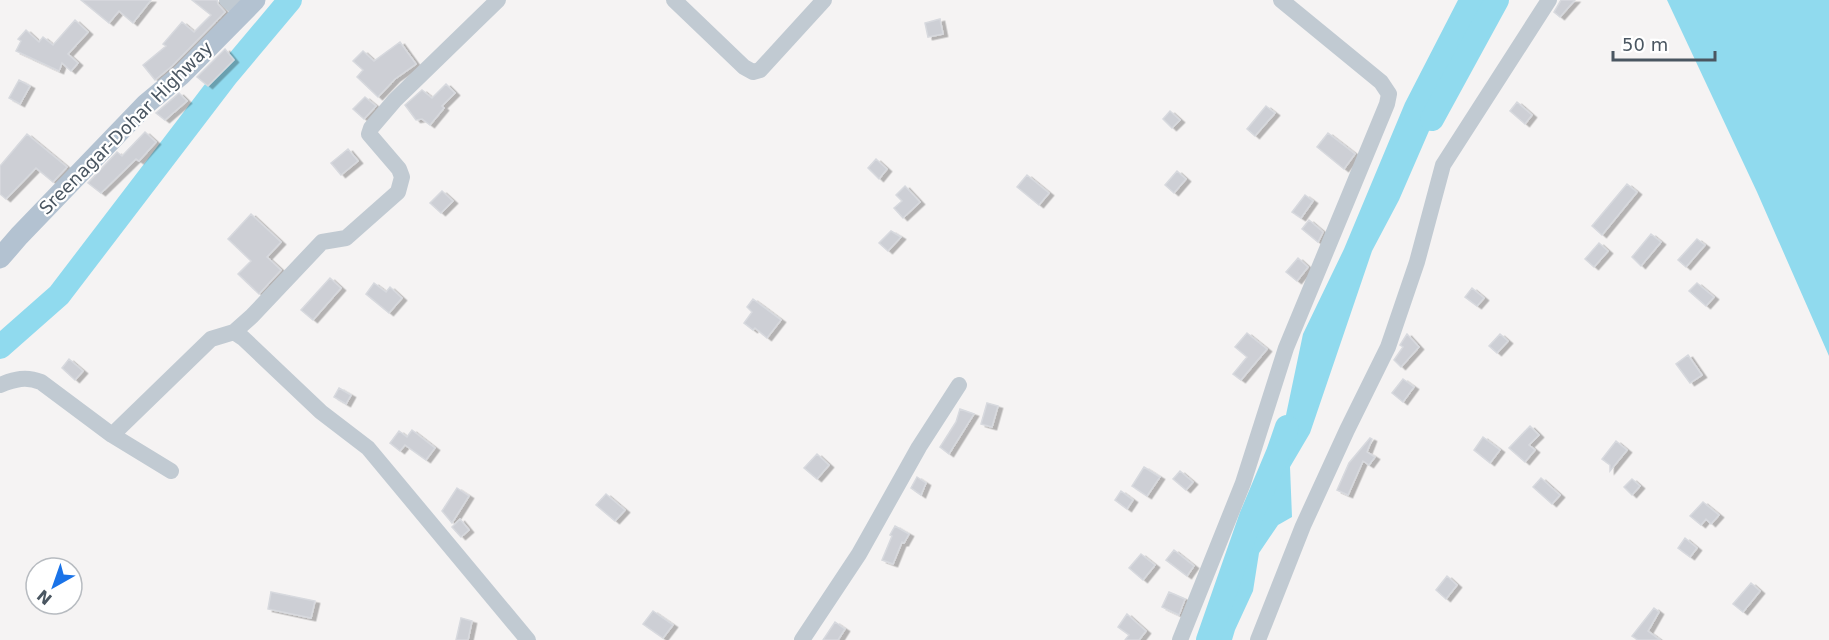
<svg xmlns="http://www.w3.org/2000/svg" width="1829" height="640" viewBox="0 0 1829 640" font-family="'DejaVu Sans',sans-serif">
	<style>
		.water { fill: #90daee }
		.lines { fill: none; stroke-linecap: round; stroke-linejoin: round }
		.river { stroke: #90daee; stroke-width: 24 }
		.building { fill: #cdcfd5; stroke: #d7d9de; stroke-width: 1.5; filter: url(#shadow) }
		.minor { stroke: #c1cad2; stroke-width: 16 }
		.major { stroke: #b3c2d1; stroke-width: 21 }
		.labels { text-anchor: middle; stroke-width: 4.5; stroke-linejoin: round; paint-order: stroke }
		.street-label { font-size: 18px; fill: #4a5661; stroke: #fff }
	</style>
	<defs>
		<filter id="shadow"><feDropShadow dx="4.5" dy="2.5" stdDeviation="0" flood-color="#0004"/></filter>
	</defs>
	<rect width="100%" height="100%" fill="#f5f3f3"/>
	<!-- water -->
	<path class="water" d="M1458,0H1492L1475,40L1445,94L1399,200L1372,251L1310,433L1290,467L1292,517L1278,525L1259,553L1253,591L1235,630L1232,640H1206L1212,628L1251,517L1278,453L1303,334L1344,249L1405,103Z
		M1667,0H1829V356L1757,192Z"/>
	<g class="lines">
		<!-- river -->
		<path class="river" d="M1432,119L1497,0
			M0,347L59,295L227,75L290,0
			M1208,640L1251,517L1278,453L1287,427"/>
	</g>
	<!-- building -->
	<path class="building" d="M81,0H151L133,23L119,11L109,23Z
		M192,0H217L218,4L225,12L172,66L155,80L143,65L166,46L163,44L182,22L194,32L211,15Z
		M1561,0H1575L1560,17L1554,12Z
		M940,19L943,34L928,37L925,23Z
		M75,20L88,32L68,54L78,63L71,71L62,63L59,71L16,51L21,41L18,39L26,30L39,42L43,37L53,45Z
		M400,42L416,64L395,79L378,97L357,77L363,70L353,61L363,51L374,61Z
		M225,49L234,60L208,86L197,77Z
		M19,80L30,86L20,104L9,98Z
		M446,84L455,93L442,106L444,108L430,125L422,119L416,120L405,105L422,90L432,98Z
		M179,93L187,101L165,120L156,113Z
		M365,97L376,106L364,119L353,109Z
		M1517,102L1532,115L1525,124L1510,111Z
		M1266,106L1275,113L1255,136L1247,129Z
		M1170,111L1180,120L1172,128L1163,119Z
		M145,132L156,142L139,161L136,159L101,193L88,183L117,152L122,156Z
		M1328,133L1355,154L1344,169L1317,147Z
		M27,134L67,167L53,182L36,168L6,199L0,194V166Z
		M348,149L358,161L341,175L331,163Z
		M876,159L887,169L879,179L868,168Z
		M1177,171L1186,179L1174,193L1165,185Z
		M1027,175L1049,193L1039,205L1017,187Z
		M1627,184L1637,192L1602,235L1592,226Z
		M905,186L920,202L903,218L894,208L902,201L896,195Z
		M442,191L453,201L441,213L430,203Z
		M1305,195L1313,201L1301,218L1292,212Z
		M251,214L281,242L267,257L281,270L259,294L238,274L251,261L228,239Z
		M1309,220L1323,232L1318,242L1302,229Z
		M891,231L901,237L888,251L879,243Z
		M1651,234L1661,242L1641,266L1632,257Z
		M1697,239L1705,245L1686,267L1678,260Z
		M1599,243L1608,251L1594,267L1585,259Z
		M1298,258L1308,267L1297,281L1286,272Z
		M330,278L341,288L313,320L301,310Z
		M374,283L386,292L390,287L402,298L389,313L366,294Z
		M1697,283L1714,297L1706,306L1689,291Z
		M1472,288L1484,298L1477,306L1465,297Z
		M753,299L781,320L767,338L755,328L753,330L744,323L752,312L747,307Z
		M1247,333L1267,349L1241,380L1233,374L1247,357L1235,347Z
		M1407,334L1419,347L1401,367L1394,360L1403,347L1400,345Z
		M1500,334L1508,341L1497,353L1489,346Z
		M1688,355L1702,375L1690,383L1676,364Z
		M69,359L83,371L75,380L62,368Z
		M1403,379L1414,387L1403,402L1392,393Z
		M339,388L351,395L346,404L334,397Z
		M987,403L998,406L992,427L981,424Z
		M960,409L974,414L949,454L940,447L956,422Z
		M1530,426L1539,435L1529,445L1535,450L1525,462L1509,448Z
		M412,430L435,448L426,460L405,445L400,451L390,443L399,431L407,437Z
		M1483,437L1500,450L1490,463L1474,450Z
		M1370,438L1372,439L1367,452L1375,457L1369,465L1363,461L1348,495L1337,490L1349,463Z
		M1616,441L1627,450L1610,471V465L1602,459Z
		M817,454L829,465L817,479L804,468Z
		M1144,467L1160,477L1147,496L1132,486Z
		M1180,471L1193,482L1186,490L1173,479Z
		M917,477L926,483L921,495L911,488Z
		M1541,478L1560,495L1552,504L1533,487Z
		M1632,479L1640,486L1632,495L1624,487Z
		M457,488L469,496L452,523L442,511Z
		M1121,491L1133,500L1127,509L1115,500Z
		M606,494L625,510L615,521L596,505Z
		M1703,502L1719,515L1711,524L1706,519L1701,525L1690,516Z
		M460,519L469,530L461,537L452,527Z
		M895,526L909,534L904,543L902,542L893,564L882,560L892,536L890,535Z
		M1685,538L1697,548L1690,557L1678,548Z
		M1174,550L1194,566L1187,576L1166,560Z
		M1141,554L1155,565L1143,580L1129,568Z
		M1447,576L1457,585L1446,599L1436,590Z
		M1751,583L1760,591L1743,612L1733,604Z
		M271,592L315,601L311,618L268,609Z
		M1169,592L1185,599L1179,615L1162,607Z
		M1654,608L1659,612L1648,631L1660,640H1638L1632,636Z
		M653,611L673,625L663,638L643,624Z
		M1127,614L1146,631L1139,640H1125L1129,635L1118,627Z
		M461,618L472,621L468,640H456Z
		M835,622L845,629L838,640H823Z"/>
	<g class="lines">
		<!-- minor -->
		<path class="minor" d="M227,0L242,12
			M674,0L744,67L753,72L760,70L824,0
			M234,332L252,316L322,242L346,238L398,192L402,177L399,169L369,134L371,128L395,100L498,0
			M0,385C15,379 26,376 41,382L112,435L171,471
			M112,435L211,339L234,332L243,338L321,412L368,448L528,640
			M802,640L859,554L919,447L959,385
			M1180,640L1243,483L1286,348L1387,104L1389,94L1381,82L1281,0
			M1258,640L1303,526L1347,430L1388,347L1417,262L1443,165L1549,0"/>
		<!-- major -->
		<path class="major" d="M0,258L19,236L146,104L181,75L255,0"/>
	</g>
	<g class="labels">
		<!-- street labels -->
		<g class="street-label">
			<text transform="translate(126 128) rotate(-45)" y="6">Sreenagar-Dohar Highway</text>
		</g>
	</g>
	<!-- north arrow -->
	<g transform="translate(54 586) rotate(220)"><circle r="28" fill="#ffffff" stroke="#b7bbc0" stroke-width="1.5"/>
	<path d="M0-4.5L10 22L0 15L-10 22Z" fill="#1a73e8"/>
	<text y="-9" font-size="16" font-weight="bold" text-anchor="middle" fill="#4a5661">N</text>
	</g>
	<!-- scale -->
	<path d="M1613 51v9h102v-9" fill="none" stroke="#4a5661" stroke-width="3"/>
	<text x="1622" y="51" font-size="18" fill="#4a5661" stroke="#ffffff" stroke-width="4.5" paint-order="stroke">50 m</text>
</svg>
